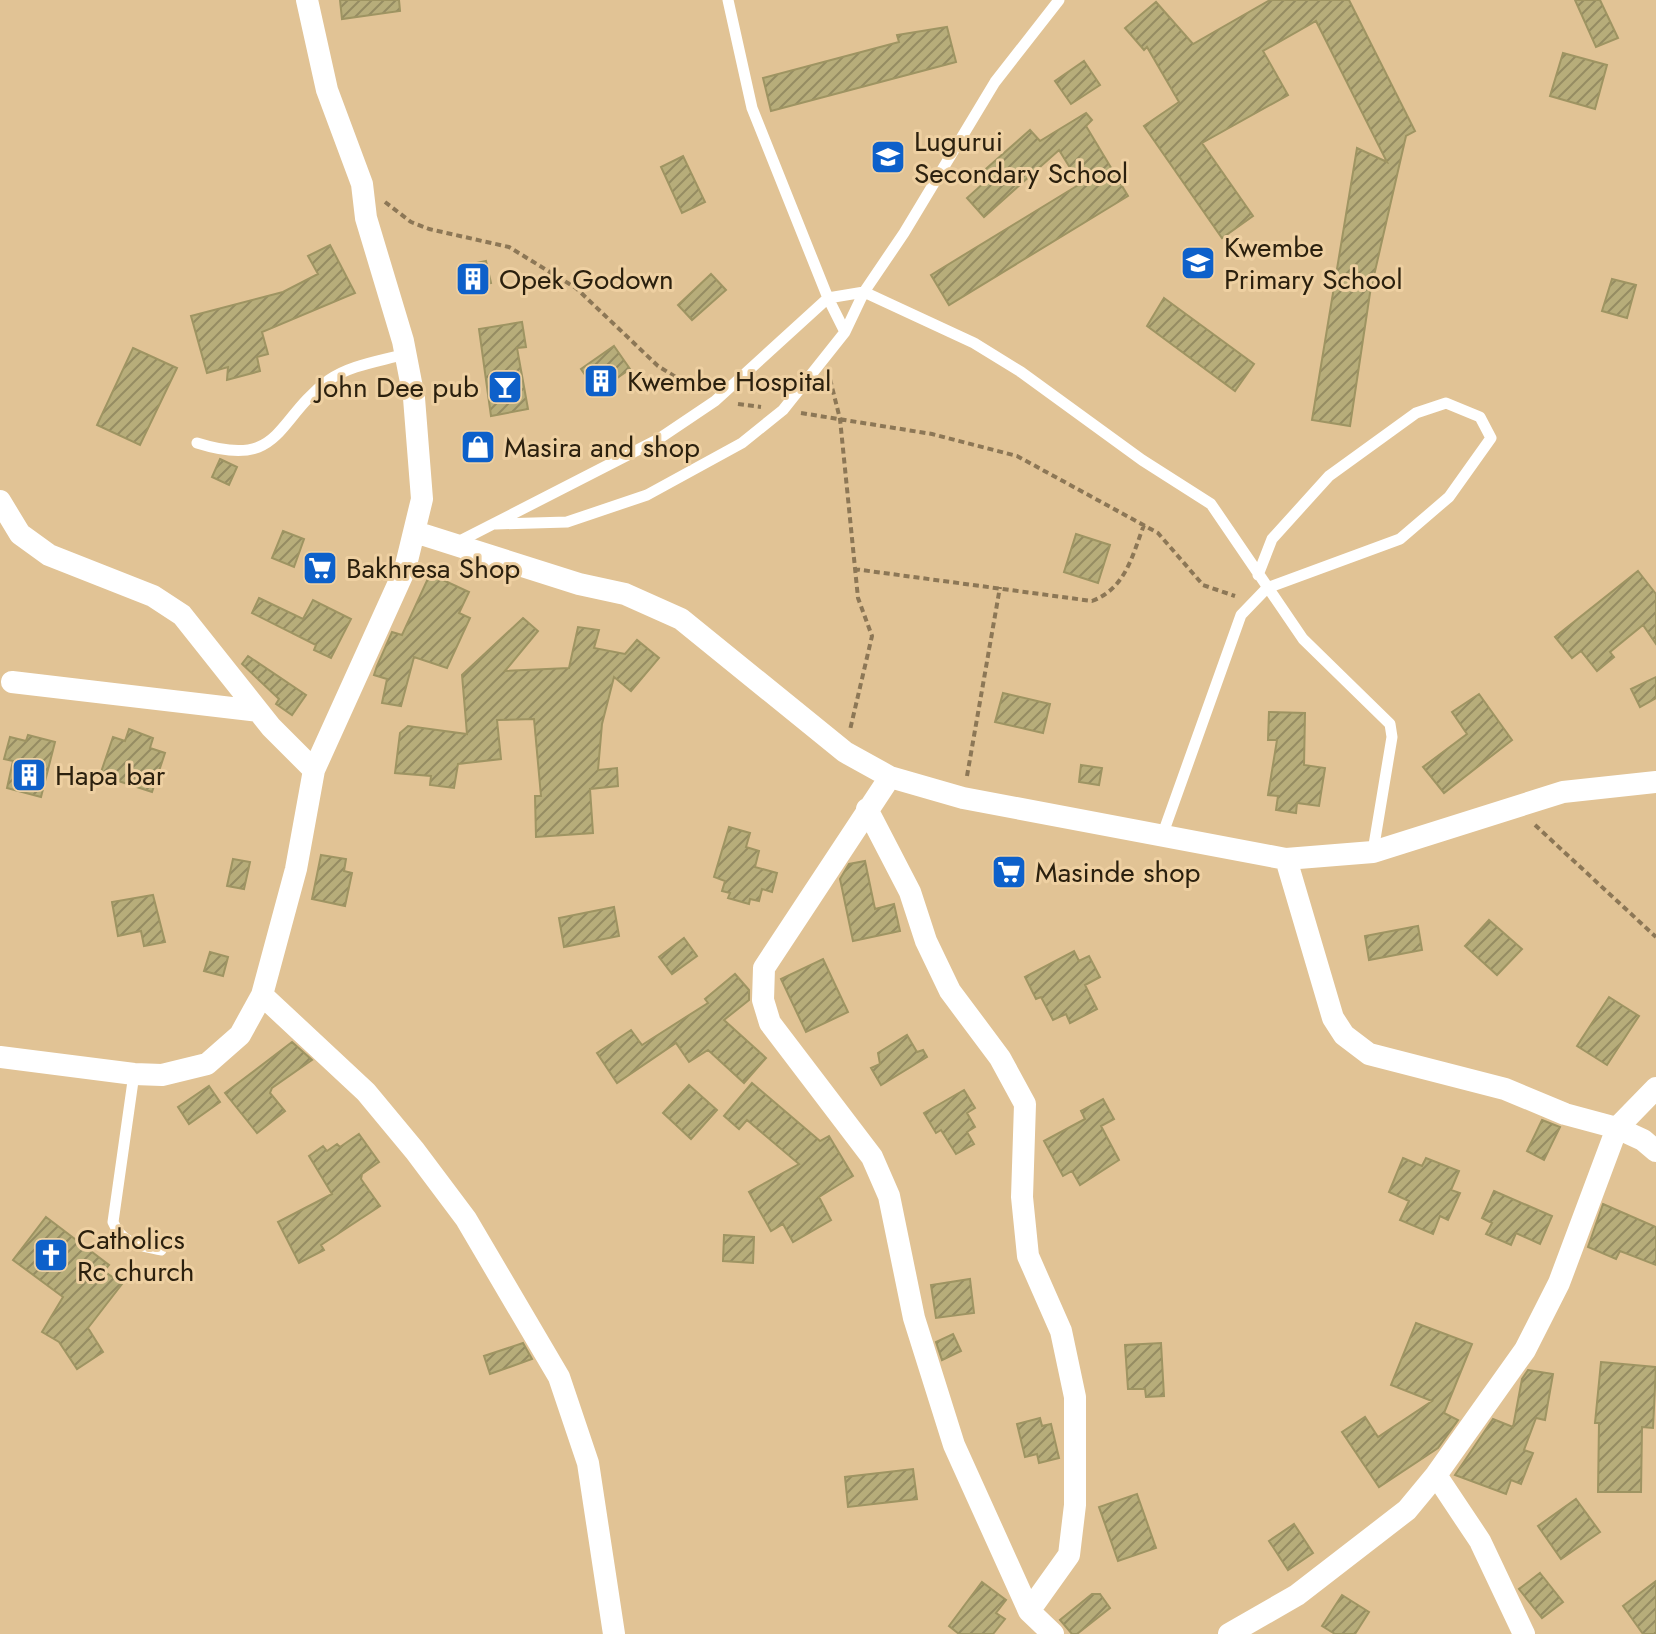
<svg xmlns="http://www.w3.org/2000/svg" width="1656" height="1634" viewBox="0 0 1656 1634" font-family="Jost,sans-serif">
	<style>
		.building { fill: url(#building-hatch); stroke: #9e9462; stroke-width: 2 }
		.lines { fill: none; stroke-linecap: round; stroke-linejoin: round }
		.path { stroke: #8c7756; stroke-width: 4; stroke-dasharray: 6 4; stroke-linecap: butt }
		.lane { stroke: #fff; stroke-width: 11 }
		.street { stroke: #fff; stroke-width: 22 }
		.labels { text-anchor: middle; stroke-width: 6; stroke-linejoin: round; paint-order: stroke }
		.poi-label { font-size: 28px; fill: #2b200e; stroke: #eed0a2; text-anchor: start }
	</style>
	<defs>
		<pattern id="building-hatch" width="6" height="6" patternUnits="userSpaceOnUse" patternTransform="scale(2)"><rect width="6" height="6" fill="#b7ad7a"/><path d="M-1 1l2-2M0 6l6-6M5 7l2-2" fill="none" stroke="#958c62"/></pattern>
	</defs>
	<rect width="100%" height="100%" fill="#e1c395"/>
	<!-- building -->
	<path class="building" d="M340,0H399L400,11L342,19Z
		M1270,0H1349L1415,131L1406,136L1370,293L1350,426L1312,420L1357,148L1387,162L1316,21L1263,51L1288,95L1202,143L1253,216L1222,238L1144,126L1179,102L1147,47L1144,50L1125,28L1156,2L1193,44Z
		M1575,0H1600L1618,38L1596,47Z
		M947,27L956,62L771,111L763,78L899,42L897,35Z
		M1563,53L1607,65L1595,109L1550,96Z
		M1084,61L1100,85L1071,104L1055,81Z
		M1086,113L1092,120L1086,126L1128,196L949,305L931,275L1080,184L1059,150L984,217L967,198L986,181L980,174L1030,130L1040,141Z
		M683,156L705,202L682,213L661,167Z
		M330,245L355,293L262,332L268,354L257,357L260,371L227,380L228,367L207,373L191,316L283,292L318,274L308,256Z
		M486,261L491,283L463,289L458,267Z
		M711,274L726,290L692,320L678,305Z
		M1612,279L1636,285L1627,318L1602,311Z
		M1164,298L1254,364L1235,391L1147,326Z
		M522,322L526,347L517,348L528,409L491,416L479,329Z
		M614,346L630,369L597,392L581,369Z
		M133,348L177,368L140,445L97,425Z
		M220,459L237,467L229,485L212,477Z
		M283,531L304,539L294,567L272,558Z
		M1076,534L1110,545L1098,583L1064,572Z
		M1638,571L1656,594V644L1643,625L1610,652L1614,657L1597,671L1581,651L1572,658L1555,637Z
		M430,574L469,592L459,613L470,618L447,668L414,657L401,706L382,703L387,679L374,675L377,666L392,632L402,635Z
		M259,598L303,619L313,600L351,619L331,658L314,650L316,645L252,613Z
		M523,618L538,631L505,671L569,668L578,627L599,630L594,648L625,654L637,640L659,658L631,691L614,677L602,724L598,770L617,768L618,786L590,789L593,833L536,837L535,796H541L534,719L497,720L501,759L458,764L454,788L430,785L431,776L395,773L400,733L408,726L467,734L462,675Z
		M248,656L306,695L292,715L276,704L279,699L242,664Z
		M1656,677V698L1640,707L1631,689Z
		M1003,693L1050,704L1043,733L995,722Z
		M1479,694L1512,740L1444,793L1423,767L1467,734L1452,712Z
		M1269,712L1305,713L1304,765L1325,768L1319,806L1297,803L1296,813L1276,810L1278,796L1268,795L1277,740H1268Z
		M129,729L153,738L150,748L165,753L152,792L100,775L113,737L125,741Z
		M28,735L55,742L41,797L7,788L13,761L4,759L10,737L26,741Z
		M1081,765L1102,768L1099,785L1079,782Z
		M729,827L750,833L746,847L759,851L755,867L777,873L772,892L762,889L759,901L750,899L749,904L728,898L730,893L722,891L725,881L714,877Z
		M321,855L346,859L344,871L352,873L345,906L312,899Z
		M233,859L250,862L244,889L227,886Z
		M865,861L875,909L894,904L900,931L853,941L840,879L849,864Z
		M153,895L165,942L144,946L141,931L118,936L112,902Z
		M614,907L619,936L564,947L559,918Z
		M1489,920L1522,949L1497,975L1465,946Z
		M1418,926L1422,950L1369,960L1365,936Z
		M684,938L697,956L672,974L659,957Z
		M1074,951L1079,961L1089,956L1100,977L1085,985L1097,1009L1070,1023L1066,1014L1053,1020L1041,997L1036,999L1025,977Z
		M210,952L228,957L223,976L204,971Z
		M823,959L848,1012L806,1032L781,979Z
		M735,974L749,990V1000L724,1020L766,1058L744,1083L708,1050L689,1062L676,1043L617,1083L597,1053L631,1030L642,1045L708,1003L705,999Z
		M1609,997L1639,1016L1607,1065L1577,1046Z
		M907,1035L917,1052L923,1050L927,1057L881,1085L871,1068L880,1064L878,1053Z
		M292,1042L312,1060L272,1088L270,1093L285,1111L257,1133L225,1093Z
		M752,1083L820,1141L829,1136L853,1176L819,1197L831,1220L793,1242L783,1224L771,1231L749,1192L799,1164L747,1120L739,1129L724,1116Z
		M689,1085L717,1110L691,1139L663,1113Z
		M209,1086L220,1102L189,1124L178,1107Z
		M964,1090L975,1108L967,1113L975,1127L967,1132L974,1144L956,1154L941,1130L936,1133L924,1113Z
		M1103,1099L1114,1119L1101,1126L1119,1160L1080,1185L1072,1171L1063,1176L1044,1141L1085,1119L1081,1111Z
		M1542,1120L1560,1127L1544,1160L1527,1151Z
		M359,1134L379,1162L362,1174L361,1179L380,1206L321,1245L324,1250L299,1263L278,1222L332,1194L309,1156L323,1146L327,1151L337,1144L340,1147Z
		M1403,1158L1422,1166L1426,1158L1459,1171L1451,1190L1460,1193L1448,1220L1440,1216L1433,1234L1400,1220L1409,1201L1389,1192Z
		M1494,1191L1552,1216L1540,1244L1516,1233L1511,1245L1486,1234L1492,1223L1482,1218Z
		M1603,1204L1656,1227V1265L1620,1251L1616,1259L1588,1247Z
		M46,1217L109,1265L104,1271L122,1284L88,1328L103,1352L77,1369L59,1342L42,1332L63,1297L13,1260Z
		M724,1235L754,1237L753,1263L723,1261Z
		M970,1279L974,1313L936,1318L931,1285Z
		M1416,1323L1472,1344L1444,1413L1458,1420L1438,1448L1379,1487L1342,1432L1365,1417L1378,1437L1432,1401L1391,1385Z
		M953,1334L961,1351L942,1360L936,1342Z
		M523,1343L532,1359L490,1374L484,1356Z
		M1161,1343L1164,1396L1146,1397L1145,1389H1128L1125,1345Z
		M1601,1362L1656,1367L1653,1428L1642,1427L1641,1492H1598L1599,1423H1595Z
		M1528,1370L1553,1374L1545,1420L1536,1418L1524,1450L1533,1453L1521,1484L1511,1480L1506,1494L1455,1475L1493,1419L1513,1427L1522,1379Z
		M1040,1418L1042,1426L1051,1424L1059,1458L1039,1463L1037,1454L1025,1457L1017,1424Z
		M913,1469L917,1499L848,1507L845,1477Z
		M1137,1494L1156,1548L1118,1561L1099,1507Z
		M1576,1499L1600,1532L1561,1559L1538,1526Z
		M1294,1524L1313,1553L1288,1570L1269,1541Z
		M1540,1573L1563,1602L1542,1618L1519,1589Z
		M1656,1581V1634H1643L1623,1606Z
		M982,1582L1006,1600L996,1613L1005,1619L993,1634H959L949,1626Z
		M1092,1594H1100L1110,1608L1077,1634H1072L1060,1620Z
		M1342,1595L1369,1612L1355,1634H1335L1322,1626Z"/>
	<g class="lines">
		<!-- path -->
		<path class="path" d="M385,202L411,222L429,229L509,247L576,288L658,366L700,392
			M830,379L840,419L858,598L872,636L850,730
			M738,404L761,407
			M801,413L932,434L1017,456L1158,533L1203,585L1235,596
			M854,569L1092,601C1126,588 1132,556 1144,525
			M967,776L1000,587
			M1535,825L1656,937"/>
		<!-- lane -->
		<path class="lane" d="M728,0L752,108L828,298L845,332
			M197,443C283,470 274,420 329,380C350,365 381,361 405,354
			M496,524L567,522L647,495L742,443L783,410L845,332L864,292L904,233L995,82L1059,0
			M454,544L657,440L715,401L828,298L864,292L974,343L1021,372L1142,460L1211,504L1303,639L1390,724L1392,737L1373,851
			M1162,836L1241,615L1267,588L1400,539L1449,497L1491,438L1480,417L1446,403L1416,413L1329,476L1272,539L1258,575
			M134,1074L113,1222C122,1244 139,1245 161,1250"/>
		<!-- street -->
		<path class="street" d="M0,501L20,534L49,555L153,596L182,615L271,727L314,770
			M415,532L579,584L625,594L681,619L845,752L890,777L963,798L1286,859L1373,852L1563,792L1656,782
			M12,682L258,711
			M890,777L764,968L763,1000L770,1023L872,1157L889,1196L914,1318L954,1445L1029,1611L1053,1634
			M867,809L910,892L926,941L950,991L1000,1058L1025,1104L1022,1197L1028,1256L1061,1331L1075,1397V1505L1069,1555L1029,1611
			M1286,859L1333,1018L1344,1035L1369,1054L1505,1089L1565,1114L1617,1128L1643,1140L1656,1151
			M262,995L366,1092L415,1151L466,1219L559,1377L588,1463L614,1634
			M0,1057L134,1074L162,1075L207,1064L240,1035L262,995L296,869L314,770L405,569L422,499L414,398L403,341L366,218L362,184L327,90L307,0
			M1436,1475L1480,1541L1524,1634
			M1229,1634L1297,1595L1407,1510L1436,1475L1525,1350L1559,1283L1617,1128L1656,1088"/>
	</g>
	<!-- icons -->
	<defs>
		<g id="school-square" transform="scale(1.8)"><rect x="-9" y="-9" width="18" height="18" rx="4" fill="#0d60ca" stroke="#eed0a2"/><path d="M0-5L7-2L0 1L-7-2ZM-4 1L0 2.5L4 1V4Q0 6-4 4Z" fill="#fff"/></g>
		<g id="building-square" transform="scale(1.8)"><rect x="-9" y="-9" width="18" height="18" rx="4" fill="#0d60ca" stroke="#eed0a2"/><path d="M-4-6H4V6H1V3H-1V6H-4ZM-2.5-4.3h1.7v1.8h-1.7ZM.8-4.3h1.7v1.8H.8ZM-2.5-1h1.7V.8h-1.7ZM.8-1h1.7V.8H.8Z" fill="#fff"/></g>
		<g id="bar-square" transform="scale(1.8)"><rect x="-9" y="-9" width="18" height="18" rx="4" fill="#0d60ca" stroke="#eed0a2"/><path d="M-6-5H6L.8 .8V4.5H3.5V6h-7V4.5H-.8V.8Z" fill="#fff"/></g>
		<g id="shop-square" transform="scale(1.8)"><rect x="-9" y="-9" width="18" height="18" rx="4" fill="#0d60ca" stroke="#eed0a2"/><path d="M-5-2.5h2.3a2.7 3.5 0 0 1 5.4 0H5L5.5 6h-11ZM-1.5-2.5h3a1.5 2.3 0 0 0-3 0Z" fill="#fff"/></g>
		<g id="supermarket-square" transform="scale(1.8)"><rect x="-9" y="-9" width="18" height="18" rx="4" fill="#0d60ca" stroke="#eed0a2"/><path d="M-6-5.5h2.5l.6 2H6L4.5 2H-2.5L-4.4-4H-6ZM-1.5 3.2a1.3 1.3 0 1 0 .1 0ZM3 3.2a1.3 1.3 0 1 0 .1 0Z" fill="#fff"/></g>
		<g id="church-square" transform="scale(1.8)"><rect x="-9" y="-9" width="18" height="18" rx="4" fill="#0d60ca" stroke="#eed0a2"/><path d="M-1.2-6h2.4v3.5h3.3v2.4h-3.3V6h-2.4V-.1h-3.3v-2.4h3.3Z" fill="#fff"/></g>
	</defs>
	<g fill-rule="evenodd">
		<use href="#school-square" x="888" y="157"/>
		<use href="#school-square" x="1198" y="263"/>
		<use href="#building-square" x="473" y="279"/>
		<use href="#building-square" x="601" y="381"/>
		<use href="#bar-square" x="505" y="387"/>
		<use href="#shop-square" x="478" y="447"/>
		<use href="#supermarket-square" x="320" y="568"/>
		<use href="#building-square" x="29" y="775"/>
		<use href="#supermarket-square" x="1009" y="872"/>
		<use href="#church-square" x="51" y="1255"/>
	</g>
	<g class="labels">
		<!-- poi labels -->
		<g class="poi-label">
			<text x="914" y="151">Lugurui<tspan x="914" dy="32">Secondary School</tspan></text>
			<text x="1224" y="257">Kwembe<tspan x="1224" dy="32">Primary School</tspan></text>
			<text x="499" y="289">Opek Godown</text>
			<text x="627" y="391">Kwembe Hospital</text>
			<text x="479" y="397" text-anchor="end">John Dee pub</text>
			<text x="504" y="457">Masira and shop</text>
			<text x="346" y="578">Bakhresa Shop</text>
			<text x="55" y="785">Hapa bar</text>
			<text x="1035" y="882">Masinde shop</text>
			<text x="77" y="1249">Catholics<tspan x="77" dy="32">Rc church</tspan></text>
		</g>
	</g>
</svg>
